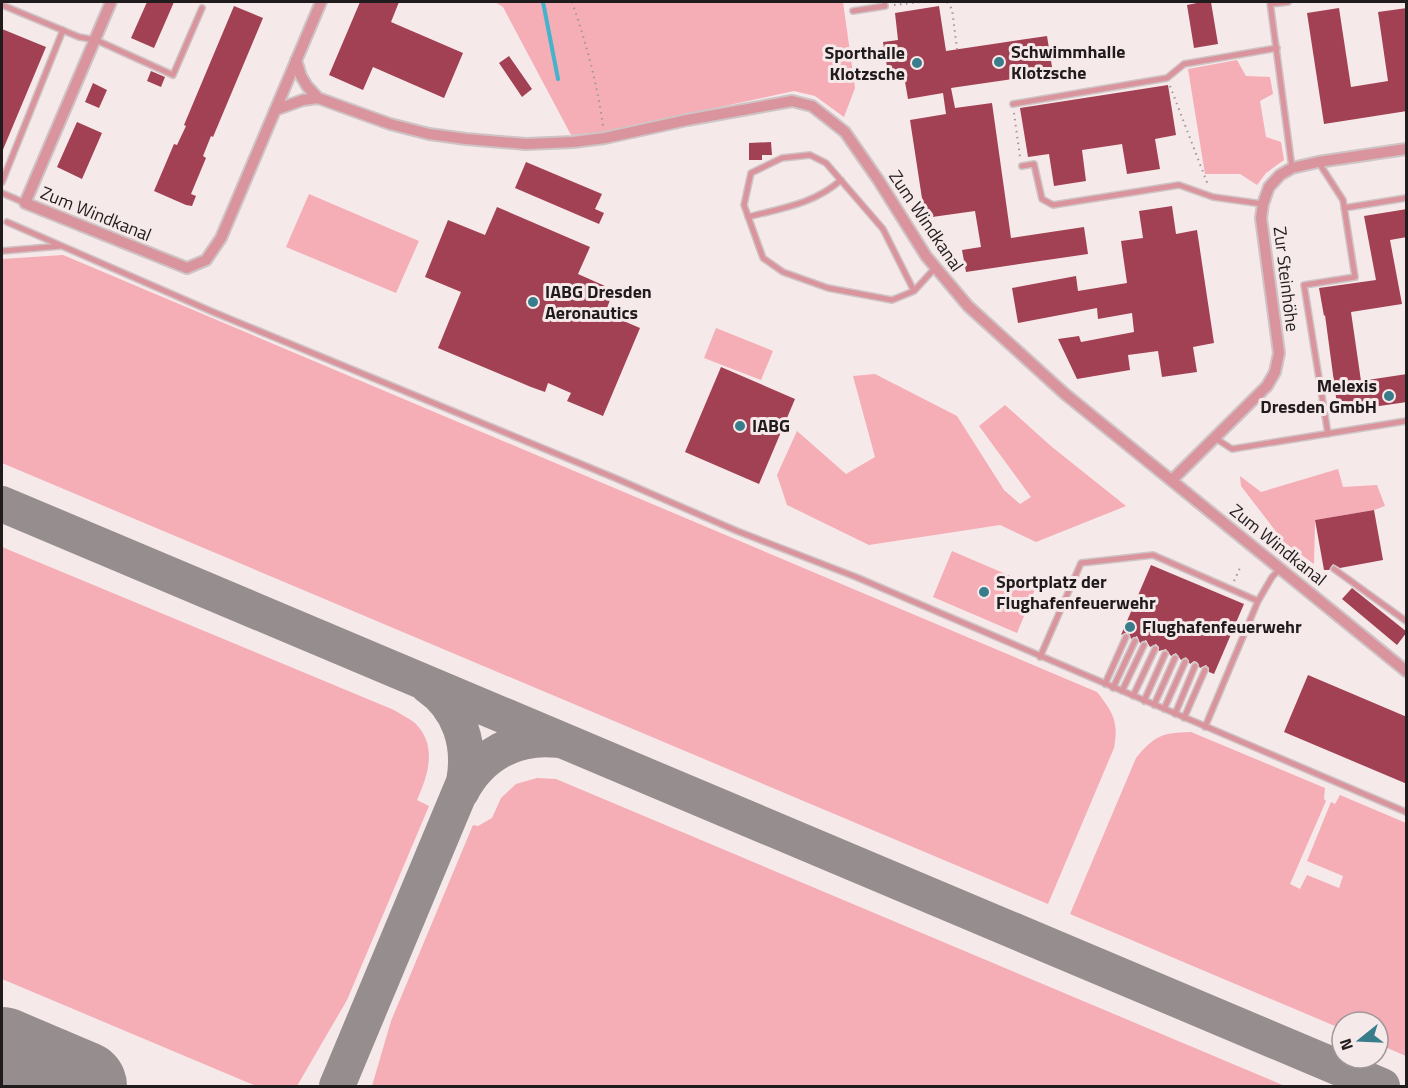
<svg xmlns="http://www.w3.org/2000/svg" width="1408" height="1088" viewBox="0 0 1408 1088" font-family="'Titillium Web',sans-serif">
	<style>
		.green { fill: #f5adb6 }
		.lines { fill: none; stroke-linecap: round; stroke-linejoin: round }
		.stream { stroke: #45b3cb; stroke-width: 4 }
		.taxiway { stroke: #968e8e; stroke-width: 36 }
		.runway { stroke: #968e8e; stroke-width: 90 }
		.building { fill: #a24153 }
		.lane-casing { stroke: #cfc4c5; stroke-width: 8 }
		.street-casing { stroke: #cfc4c5; stroke-width: 14 }
		.path { stroke: #a09697; stroke-width: 2; stroke-dasharray: 1.5 4.5; stroke-linecap: butt }
		.lane { stroke: #da949d; stroke-width: 5 }
		.street { stroke: #da949d; stroke-width: 10 }
		.poi-dot { fill: #397d8c; stroke: #f6e9ea; stroke-width: 2 }
		.labels { text-anchor: middle; stroke-width: 6; stroke-linejoin: round; paint-order: stroke }
		.poi-label { font-size: 18px; font-weight: bold; fill: #201b1c; stroke: #f6e9ea; text-anchor: start }
		.street-label { font-size: 18px; fill: #201b1c; stroke: #f6e9ea }
	</style>
	<rect width="100%" height="100%" fill="#f6e9ea"/>
	<!-- green -->
	<path class="green" d="M495,2H843L855,88L844,117L815,96L794,91L604,132L571,135L503,7Z
		M1237,60L1246,76L1270,77L1273,94L1260,101L1266,137L1281,142L1284,160L1266,173L1257,185L1240,174H1205L1188,69Z
		M309,194L419,241L396,293L286,247Z
		M63,255L1097,692C1113,712 1119,722 1114,748L1048,904L2,463V259Z
		M716,328L773,351L761,380L704,358Z
		M875,374L957,416L1004,490L1020,504L1031,497L979,426L1005,405L1052,447L1126,506L1036,542L1000,525L869,545L787,505L777,475L797,431L846,474L875,457L853,376Z
		M1338,469L1343,487L1377,485L1385,506L1374,510L1315,520L1314,564L1284,542L1241,486L1240,476L1261,492Z
		M2,547L394,710C400,714 409,718 415,723C438,746 428,775 417,800L429,806L347,1000L297,1086H256L2,979Z
		M952,551L1036,587L1017,633L933,597Z
		M1191,732L1325,788L1324,799L1326,801L1290,884L1300,889L1307,875L1339,888L1343,876L1307,861L1331,802L1335,804L1340,795L1406,823V1056L1378,1044V1022H1342V1029L1070,914L1136,758C1155,735 1162,733 1191,732Z
		M537,778L556,779L1285,1086H372L391,1021L473,825L478,826L492,818L501,798L516,784Z"/>
	<g class="lines">
		<!-- stream -->
		<path class="stream" d="M543,2L558,79"/>
		<!-- taxiway -->
		<path class="taxiway" d="M2,504L1382,1086
			M461,792C480,755 516,735 558,740
			M337,1086L464,782C471,745 460,708 428,686"/>
		<!-- runway -->
		<path class="runway" d="M2,1052L82,1086"/>
	</g>
	<!-- building -->
	<path class="building" d="M147,2H174L154,48L131,38Z
		M360,2H399L391,22L463,53L444,98L373,67L363,90L329,75Z
		M1197,2H1211L1218,44L1194,48L1187,5L1197,3Z
		M234,6L263,18L213,137L211,136L203,156L206,158L191,194L196,196L192,206L186,205L154,191L174,144L177,145L186,126L184,125Z
		M939,6L946,51L1047,36L1053,73L951,88L955,108L992,103L1011,238L1084,227L1088,254L966,272L962,250L981,247L975,211L925,218L910,120L946,114L943,93L908,99L904,76L889,79L883,42L898,40L895,13Z
		M1339,8L1351,87L1388,81L1378,12L1407,8V111L1324,124L1307,13Z
		M2,29L46,47L2,152Z
		M509,56L532,89L522,97L499,63Z
		M151,71L165,77L161,87L147,81Z
		M93,83L107,90L99,108L85,102Z
		M1168,85L1176,135L1155,139L1160,169L1127,174L1122,144L1082,150L1086,181L1054,186L1049,154L1028,157L1020,108Z
		M77,122L102,133L82,179L57,167Z
		M771,142L772,155H762V160H749V143Z
		M526,162L602,194L595,209L604,213L599,224L515,188Z
		M1172,206L1176,234L1197,230L1214,343L1193,347L1197,372L1162,377L1158,351L1128,355L1130,370L1077,379L1058,339L1079,336L1081,342L1134,332L1132,313L1098,319L1097,308L1018,323L1012,288L1076,276L1078,291L1127,283L1121,241L1143,238L1139,211Z
		M497,207L590,247L578,274L614,290L605,313L640,328L603,416L567,401L571,393L548,383L545,392L531,387L438,348L461,292L425,277L448,220L485,235Z
		M1407,209V237L1390,240L1402,304L1351,312L1361,381L1407,374V402L1338,412L1325,315L1324,316L1319,288L1376,280L1364,216Z
		M721,367L795,399L759,484L685,452Z
		M1374,510L1383,560L1340,568L1333,564L1329,570H1324L1315,520Z
		M1151,565L1244,604L1214,674L1209,672V668L1206,665L1200,668L1197,662L1194,661L1190,664L1186,657L1181,660L1176,653L1171,656L1166,649L1159,651V647L1156,644L1150,647L1146,640L1140,643L1137,636L1131,639L1130,635L1127,632L1121,635Z
		M1352,588L1407,632L1397,645L1342,599Z
		M1308,675L1407,717V784L1284,732Z"/>
	<g class="lines">
		<!-- lane casing -->
		<g class="lane-casing">
			<path id="lane" d="M1270,2L1292,168
				M1271,4L1288,2
				M2,5L79,37L96,40L173,75L202,8
				M853,11L885,6L884,2
				M1013,104L1167,78L1184,64L1277,48
				M1319,163L1343,200L1355,277L1304,285L1328,434
				M1022,166L1034,164L1042,199L1053,205L1179,185L1213,197L1263,204
				M2,182L63,30
				M2,193L25,203
				M1344,208L1406,198
				M748,217C782,208 814,204 841,180
				M7,222L213,312L615,478L737,531L856,577L1406,812
				M2,251L61,246
				M914,291L883,229L826,163L810,155L782,158L751,173L744,205L763,258L783,272L828,288L892,300L914,291L935,268
				M1215,438L1232,449L1406,421
				M1334,569L1406,621
				M1258,601L1272,577L1280,569
				M1040,657L1081,563L1153,555L1258,601L1205,727
				M1105,684L1126,637
				M1113,688L1135,641
				M1122,691L1144,645
				M1133,696L1155,649
				M1144,701L1165,654
				M1154,705L1175,658
				M1164,709L1185,662
				M1175,714L1195,666
				M1184,718L1205,670"/>
		</g>
		<!-- street casing -->
		<g class="street-casing">
			<path id="street" d="M111,2L25,203L187,268L206,260L221,238L321,2
				M296,60L301,76L307,86L318,98L390,124L429,134L466,139L526,144L573,142L605,138L687,120L792,101L812,106L845,132L879,181L926,256L968,306L1065,394L1406,671
				M275,110L303,100L318,98
				M1172,480L1267,386L1275,372L1279,353L1261,218L1263,204L1269,187L1280,175L1292,168L1318,162L1406,149"/>
		</g>
		<!-- path -->
		<path class="path" d="M572,2C586,42 597,83 603,126
			M947,2L952,9L957,49
			M894,5L921,2
			M1170,86L1208,185
			M1014,113L1020,157
			M1234,581L1240,568"/>
		<!-- lane -->
		<use href="#lane" class="lane"/>
		<!-- street -->
		<use href="#street" class="street"/>
	</g>
	<!-- markers -->
	<g class="poi-dot">
		<circle cx="999" cy="62" r="6"/>
		<circle cx="917" cy="63" r="6"/>
		<circle cx="533" cy="302" r="6"/>
		<circle cx="1389" cy="396" r="6"/>
		<circle cx="740" cy="426" r="6"/>
		<circle cx="984" cy="592" r="6"/>
		<circle cx="1130" cy="627" r="6"/>
	</g>
	<g class="labels">
		<!-- poi labels -->
		<g class="poi-label">
			<text x="1011" y="58">Schwimmhalle<tspan x="1011" dy="21">Klotzsche</tspan></text>
			<text x="905" y="59" text-anchor="end">Sporthalle<tspan x="905" dy="21">Klotzsche</tspan></text>
			<text x="545" y="298">IABG Dresden<tspan x="545" dy="21">Aeronautics</tspan></text>
			<text x="1377" y="392" text-anchor="end">Melexis<tspan x="1377" dy="21">Dresden GmbH</tspan></text>
			<text x="752" y="432">IABG</text>
			<text x="996" y="588">Sportplatz der<tspan x="996" dy="21">Flughafenfeuerwehr</tspan></text>
			<text x="1142" y="633">Flughafenfeuerwehr</text>
		</g>
		<!-- street labels -->
		<g class="street-label">
			<text transform="translate(96 214) rotate(22)" y="6">Zum Windkanal</text>
			<text transform="translate(926 221) rotate(56)" y="6">Zum Windkanal</text>
			<text transform="translate(1286 279) rotate(83)" y="6">Zur Steinhöhe</text>
			<text transform="translate(1278 545) rotate(39)" y="6">Zum Windkanal</text>
		</g>
	</g>
	<!-- border -->
	<rect width="1408" height="1088" fill="none" stroke="#201b1c" stroke-width="6"/>
	<!-- north arrow -->
	<g transform="translate(1360 1040) rotate(252)"><circle r="28" fill="#f6e9ea" stroke="#a09798" stroke-width="1.5"/>
	<path d="M0-4.5L10 22L0 15L-10 22Z" fill="#397d8c"/>
	<text y="-9" font-size="16" font-weight="bold" text-anchor="middle" fill="#201b1c">N</text>
	</g>
</svg>
